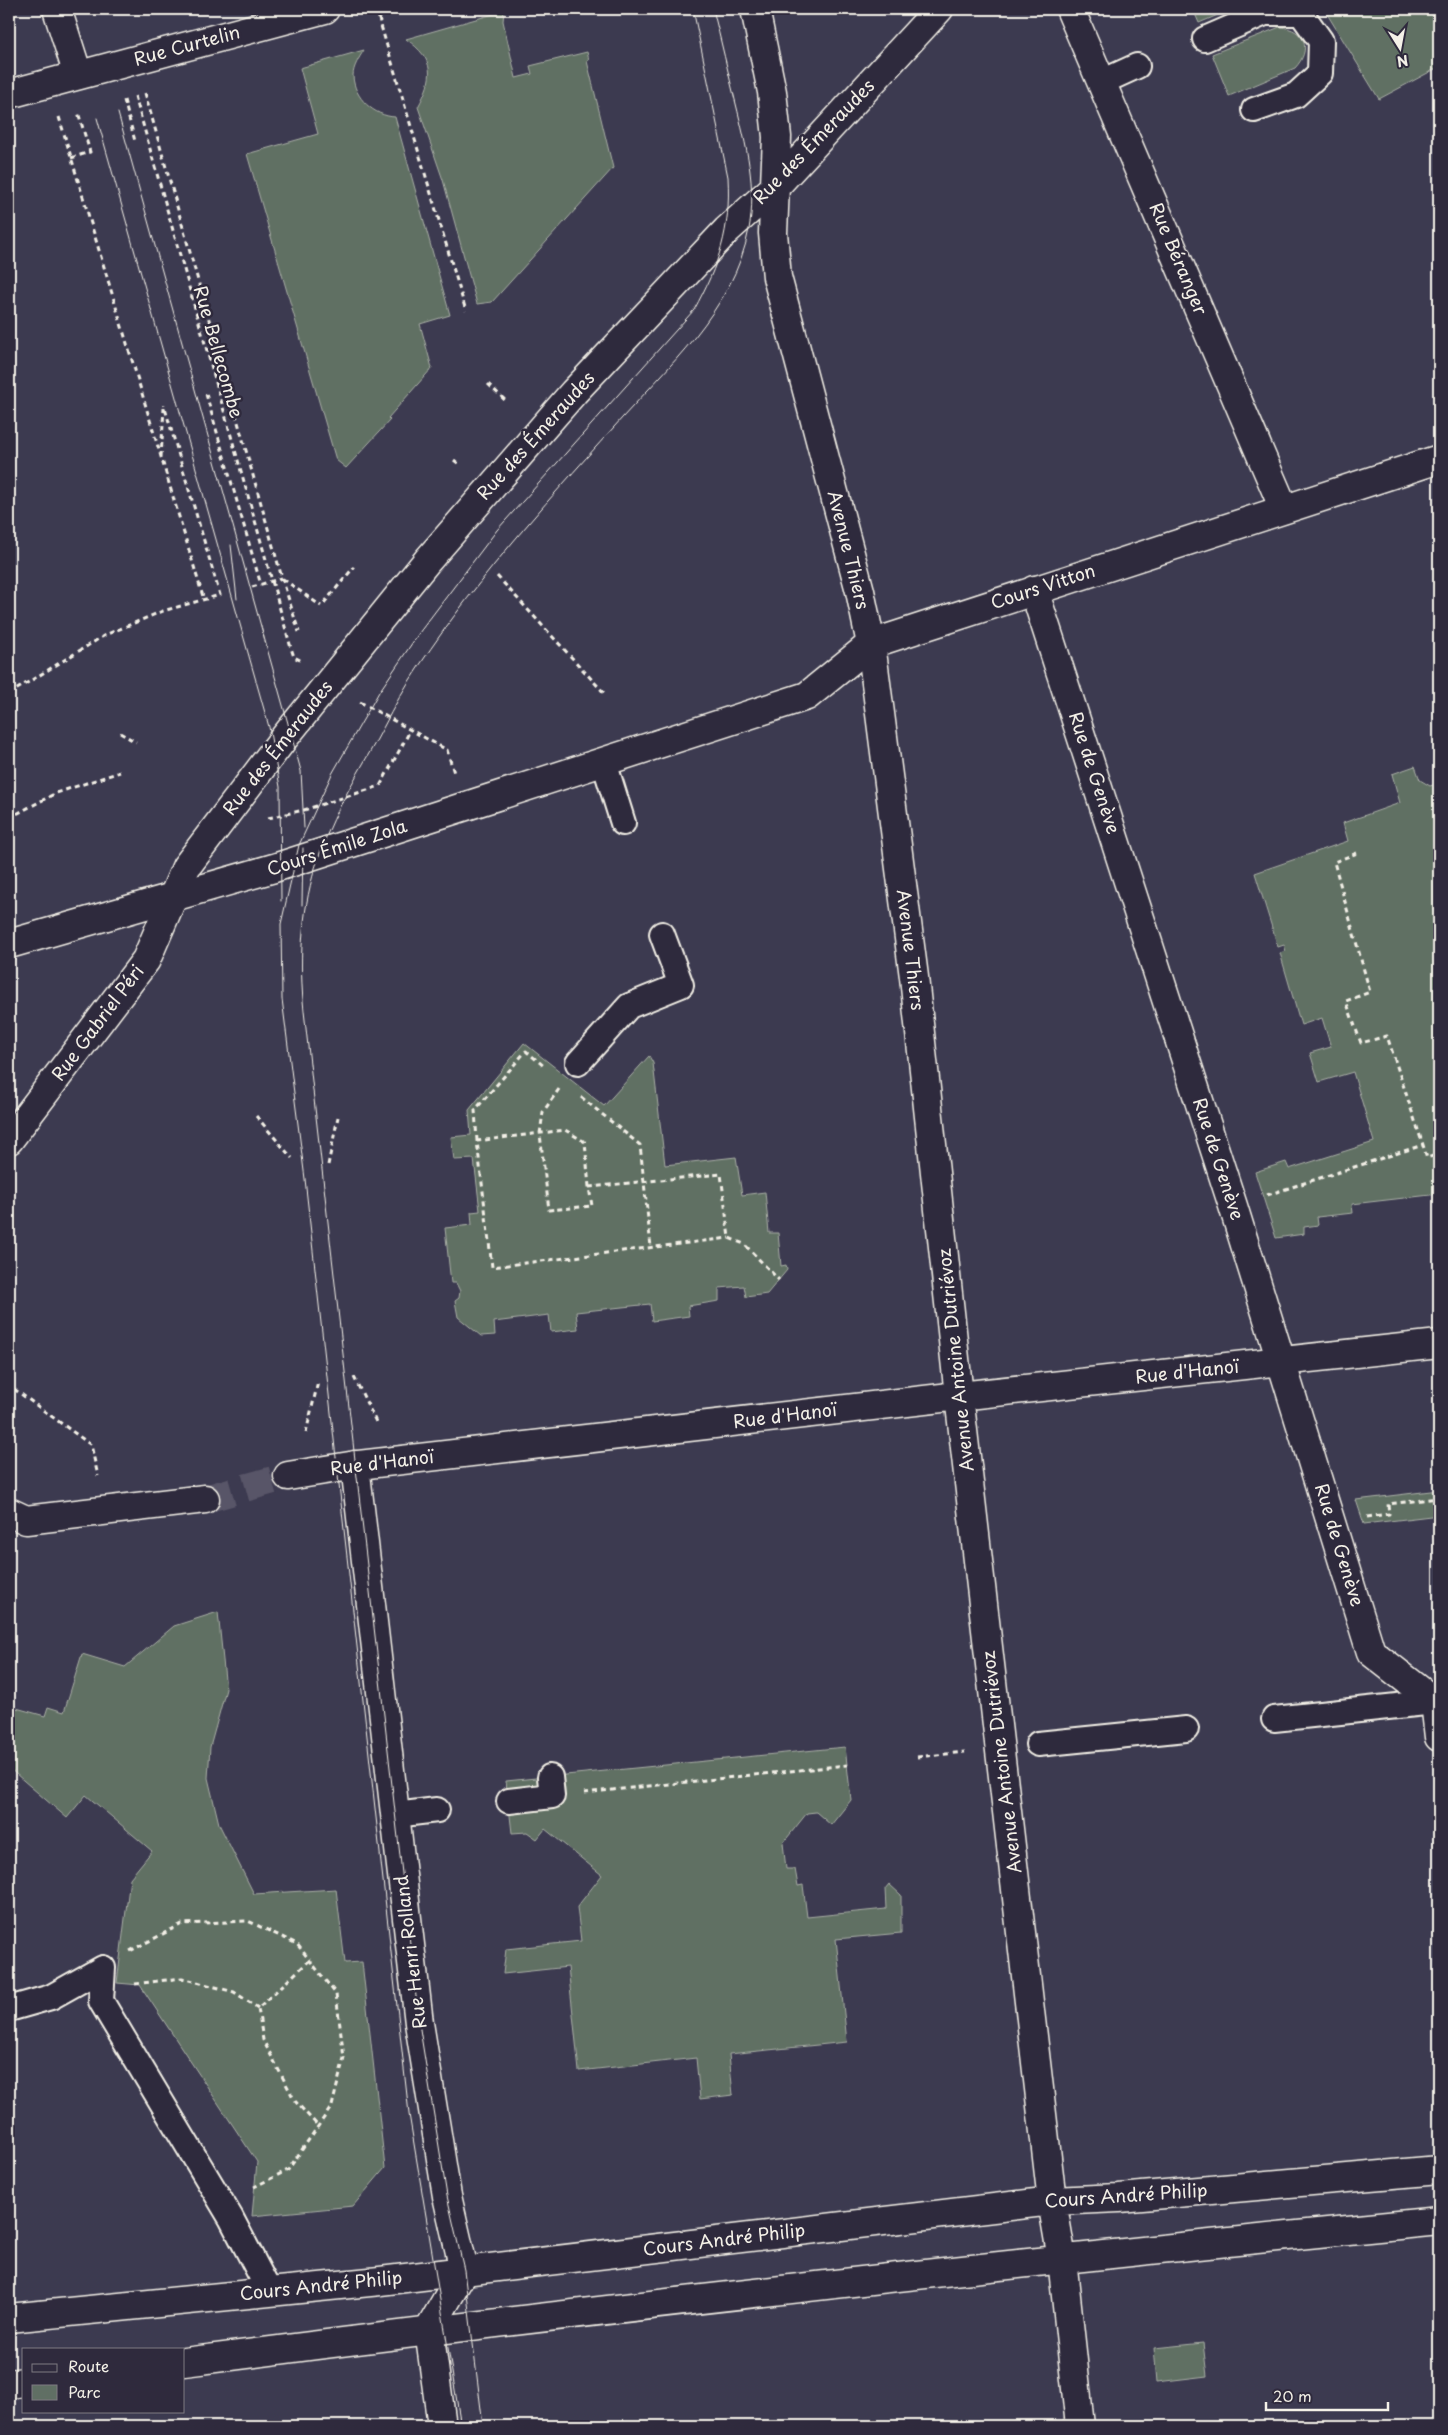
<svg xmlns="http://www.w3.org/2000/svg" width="1448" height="2435" viewBox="0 0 1448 2435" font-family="'Playpen Sans',sans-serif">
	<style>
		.green { fill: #606f64; stroke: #aab0a6 }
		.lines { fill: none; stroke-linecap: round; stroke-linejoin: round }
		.street-tunnel { stroke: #585567; stroke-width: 28; stroke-dasharray: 28 14; stroke-linecap: butt }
		.lane-casing { stroke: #f4f1e8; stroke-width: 28 }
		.street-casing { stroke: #f4f1e8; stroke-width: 31 }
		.secondary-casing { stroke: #f4f1e8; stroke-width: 31 }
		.primary-casing { stroke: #f4f1e8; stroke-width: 31 }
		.path { stroke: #f4f1e8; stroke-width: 3; stroke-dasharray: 5 4; stroke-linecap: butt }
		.lane { stroke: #2f2a3d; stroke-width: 24 }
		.street { stroke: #2f2a3d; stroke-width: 28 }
		.secondary { stroke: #2f2a3d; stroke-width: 28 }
		.primary { stroke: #2f2a3d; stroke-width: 28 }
		.tram { stroke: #f4f1e8; stroke-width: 1 }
		.labels { text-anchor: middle; stroke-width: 5; stroke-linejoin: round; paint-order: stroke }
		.street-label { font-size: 18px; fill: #f4f1e8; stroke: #2f2a3d }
	</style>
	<rect width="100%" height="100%" fill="#3c3a50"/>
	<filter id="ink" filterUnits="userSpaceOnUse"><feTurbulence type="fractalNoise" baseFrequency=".02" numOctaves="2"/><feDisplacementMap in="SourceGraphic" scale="10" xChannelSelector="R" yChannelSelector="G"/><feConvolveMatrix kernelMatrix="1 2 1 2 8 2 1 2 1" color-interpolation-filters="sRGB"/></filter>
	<g filter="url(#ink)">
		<!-- green -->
		<path class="green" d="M1193,9H1232L1199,23Z
			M1324,9H1439V67L1379,99Z
			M504,11L503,21L516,78L532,74L530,66L587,52L589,60L587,61L613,168L492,302L477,304L443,180L418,107C434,77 436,60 406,39Z
			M1280,27C1306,29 1312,50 1295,68L1229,96L1212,54Z
			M364,50C359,58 353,67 353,76C354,98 374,116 395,117L450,315L420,324L432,368L388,418L390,420L346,468L336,460L247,154L318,134L300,68Z
			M1415,766L1420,780L1430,786L1439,783V1194L1352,1204L1353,1213L1317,1217L1318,1225L1304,1227V1234L1276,1238L1255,1172L1286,1162L1289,1169L1374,1142L1353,1072L1319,1082L1310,1053L1331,1047L1322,1018L1301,1025L1280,953L1286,951L1284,945L1278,947L1255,873L1348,841L1343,823L1400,803L1392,774Z
			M524,1043L604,1106L649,1056L653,1063L665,1165L736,1157L742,1195L765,1192L769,1233H778L781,1266L786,1265L787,1270L767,1294L746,1297L744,1286L719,1288V1301L688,1306L689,1316L652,1321L650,1304L576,1312L578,1329L551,1332L549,1315L494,1322L495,1335L481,1336L458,1317L455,1301L459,1298L460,1291L456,1283H451L445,1228L472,1225L471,1212L480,1211L474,1159L454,1160L451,1137L471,1135L469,1110Z
			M1439,1490V1515L1364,1524L1356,1500Z
			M218,1612L226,1689L210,1747L208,1778L219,1824L254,1894L336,1889L345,1963L362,1962L385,2168L353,2206L252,2216L257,2162L140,1985L117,1983L130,1878L152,1851L86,1795L67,1818L9,1768V1706L45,1716L48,1707L64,1712L82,1654L125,1667L174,1626Z
			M845,1747L851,1800L831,1825L816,1812L807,1813L783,1843L786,1869H795L798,1886L803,1885L807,1917L886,1909L885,1889L889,1884L901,1895V1933L836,1939L847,2042L729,2054L733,2095L700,2099L696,2058L579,2071L568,1967L503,1974L506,1949L581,1941L577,1907L602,1875L545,1829L537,1839L527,1832L512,1833L506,1781Z
			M1203,2343L1207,2376L1157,2382L1154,2348Z"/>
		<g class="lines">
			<!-- street-tunnel -->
			<path class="street-tunnel" d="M205,1499L288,1476"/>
			<!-- lane casing -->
			<g class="lane-casing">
				<path id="lane" d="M1205,39L1265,13H1301L1321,41L1320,73L1296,95L1254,110
					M1102,82L1137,66
					M604,762L623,823
					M578,1063L629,1006L681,985L662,934
					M1274,1719L1435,1702
					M1038,1744L1186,1729
					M509,1801L552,1796L550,1777
					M395,1815L437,1810
					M103,1968L101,2001L231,2218L269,2291
					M9,2009L51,1997L103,1968"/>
			</g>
			<!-- street casing -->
			<g class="street-casing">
				<path id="street" d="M57,9L78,75
					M1070,9L1284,509
					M9,94L325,9
					M1034,590L1233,1206L1371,1652L1435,1702
					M355,1465L419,2023L447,2196L464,2270L429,2330L442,2426
					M288,1476L350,1466L959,1396L1439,1344
					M9,1512L26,1520L205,1499
					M1435,1702L1439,1737
					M1062,2259L1080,2426"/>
			</g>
			<!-- secondary casing -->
			<g class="secondary-casing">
				<path id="secondary" d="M755,9L772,92L777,137L773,233L777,277L860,591L871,644L914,977L959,1396L1052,2201L1062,2259
					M9,1140L146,960L186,867L284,738L427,561L574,392L727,230L775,187L939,9
					M9,2318L380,2281L1052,2201L1119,2198L1439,2170
					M184,2362C602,2308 1020,2262 1439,2221
					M9,2384L24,2382"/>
			</g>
			<!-- primary casing -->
			<g class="primary-casing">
				<path id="primary" d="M9,944L274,868L807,696L871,644L1439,459"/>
			</g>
			<!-- path -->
			<path class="path" d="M376,9L466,311
				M145,93L282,578L299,632
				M135,96L291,648L294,657L302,661
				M124,100L135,141
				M59,117L204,600
				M71,158L90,152L78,112
				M488,384L507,402
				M206,394L261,585
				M161,457L164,408
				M454,460L460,465
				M497,576L606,695
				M283,579L321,606
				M252,587L282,578
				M324,603L354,567
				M9,694L105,635L163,611L220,595L164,405
				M360,702L447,750L454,773
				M120,733L136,742
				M9,818L56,793L120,772
				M268,818L304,810L380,786L411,729
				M1357,853L1334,862L1370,992L1346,1001L1361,1043L1387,1036L1423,1145
				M559,1089L543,1112L540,1134L549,1210L592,1206L589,1187L721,1174L729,1238L744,1244L779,1280
				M581,1097L640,1145L651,1247
				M256,1116L292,1158
				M477,1141L475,1110L526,1051L545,1067
				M328,1165L338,1117
				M589,1187L585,1142L565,1130L477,1141L492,1267L729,1238
				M1267,1195L1423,1145L1427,1158L1439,1154
				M354,1377L376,1422
				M14,1389L91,1445L98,1476
				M306,1433L318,1382
				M1367,1517L1389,1514L1388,1504L1439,1498
				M917,1757L965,1752
				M584,1793L847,1765
				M130,1951L182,1924L248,1921L297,1944L336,1994L344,2058L332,2106L288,2170L254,2187
				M310,1960L258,2008L263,2040L295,2101L318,2126
				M135,1984L182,1978L234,1992L258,2008"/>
			<!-- lane -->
			<use href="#lane" class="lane"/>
			<!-- street -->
			<use href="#street" class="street"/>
			<!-- secondary -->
			<use href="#secondary" class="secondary"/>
			<!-- primary -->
			<use href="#primary" class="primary"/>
			<!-- tram -->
			<path class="tram" d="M118,113L294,745L301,771L304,828
				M97,118L269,727L280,787L281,901
				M231,545L237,599
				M302,905L303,848
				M461,2426L409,2114L305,1179L282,999L281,924L299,845L332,774L379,692L419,633L497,530L694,310C719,264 731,230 728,177L693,9
				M483,2426L464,2270L447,2196L419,2023L304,1011C299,963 301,915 315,868C328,824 352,783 375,743C386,723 396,702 408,683C467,590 541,508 614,427C666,368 734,310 749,229C757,187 746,145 736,104C728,72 721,41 713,9"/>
		</g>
	</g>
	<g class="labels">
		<!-- street labels -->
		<g class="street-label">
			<text transform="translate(187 46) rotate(-15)" y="6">Rue Curtelin</text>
			<text transform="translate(814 142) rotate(-46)" y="6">Rue des Émeraudes</text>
			<text transform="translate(1178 259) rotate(67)" y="6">Rue Béranger</text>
			<text transform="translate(218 352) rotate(74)" y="6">Rue Bellecombe</text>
			<text transform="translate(536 436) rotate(-48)" y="6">Rue des Émeraudes</text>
			<text transform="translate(848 550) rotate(76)" y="6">Avenue Thiers</text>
			<text transform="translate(1043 587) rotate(-18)" y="6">Cours Vitton</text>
			<text transform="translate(278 748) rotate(-52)" y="6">Rue des Émeraudes</text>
			<text transform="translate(1094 773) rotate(72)" y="6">Rue de Genève</text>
			<text transform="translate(337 848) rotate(-18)" y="6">Cours Émile Zola</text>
			<text transform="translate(910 950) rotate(83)" y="6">Avenue Thiers</text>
			<text transform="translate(98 1023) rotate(-53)" y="6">Rue Gabriel Péri</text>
			<text transform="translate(1218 1159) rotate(72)" y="6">Rue de Genève</text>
			<text transform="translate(956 1360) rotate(-96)" y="6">Avenue Antoine Dutriévoz</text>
			<text transform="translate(1187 1372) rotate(-6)" y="6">Rue d'Hanoï</text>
			<text transform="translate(785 1416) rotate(-7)" y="6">Rue d'Hanoï</text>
			<text transform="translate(382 1463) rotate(-7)" y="6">Rue d'Hanoï</text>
			<text transform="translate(1339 1545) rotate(73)" y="6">Rue de Genève</text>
			<text transform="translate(1002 1762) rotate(-97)" y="6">Avenue Antoine Dutriévoz</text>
			<text transform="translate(411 1952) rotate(-97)" y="6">Rue Henri Rolland</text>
			<text transform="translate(1126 2196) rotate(-4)" y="6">Cours André Philip</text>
			<text transform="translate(724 2240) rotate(-7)" y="6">Cours André Philip</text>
			<text transform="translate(321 2286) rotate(-6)" y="6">Cours André Philip</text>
		</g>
	</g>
	<!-- margin -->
	<rect width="1448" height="2435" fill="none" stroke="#2f2a3d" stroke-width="30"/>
	<rect x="15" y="15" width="1418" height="2405" fill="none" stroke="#f4f1e8" stroke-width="2" filter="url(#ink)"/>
	<!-- legend -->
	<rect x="22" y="2348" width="162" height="65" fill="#2f2a3d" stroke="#7e7a81"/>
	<rect x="32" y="2364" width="25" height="8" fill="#2f2a3d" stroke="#7e7a81"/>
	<text x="68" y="2372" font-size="15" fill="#f4f1e8">Route</text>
	<rect x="32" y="2385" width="25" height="15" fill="#606f64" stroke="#7e7a81"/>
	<text x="68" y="2398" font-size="15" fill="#f4f1e8">Parc</text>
	<!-- north arrow -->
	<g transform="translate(1400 48) rotate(169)" stroke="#2f2a3d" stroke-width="4" paint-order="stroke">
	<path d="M0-4L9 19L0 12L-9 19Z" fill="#f4f1e8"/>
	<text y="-8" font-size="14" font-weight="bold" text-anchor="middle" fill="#f4f1e8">N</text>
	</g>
	<!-- scale -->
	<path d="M1266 2402v8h122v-8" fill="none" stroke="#f4f1e8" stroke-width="2.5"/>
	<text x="1273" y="2402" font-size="15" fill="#f4f1e8" stroke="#2f2a3d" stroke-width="4" paint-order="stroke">20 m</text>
</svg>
